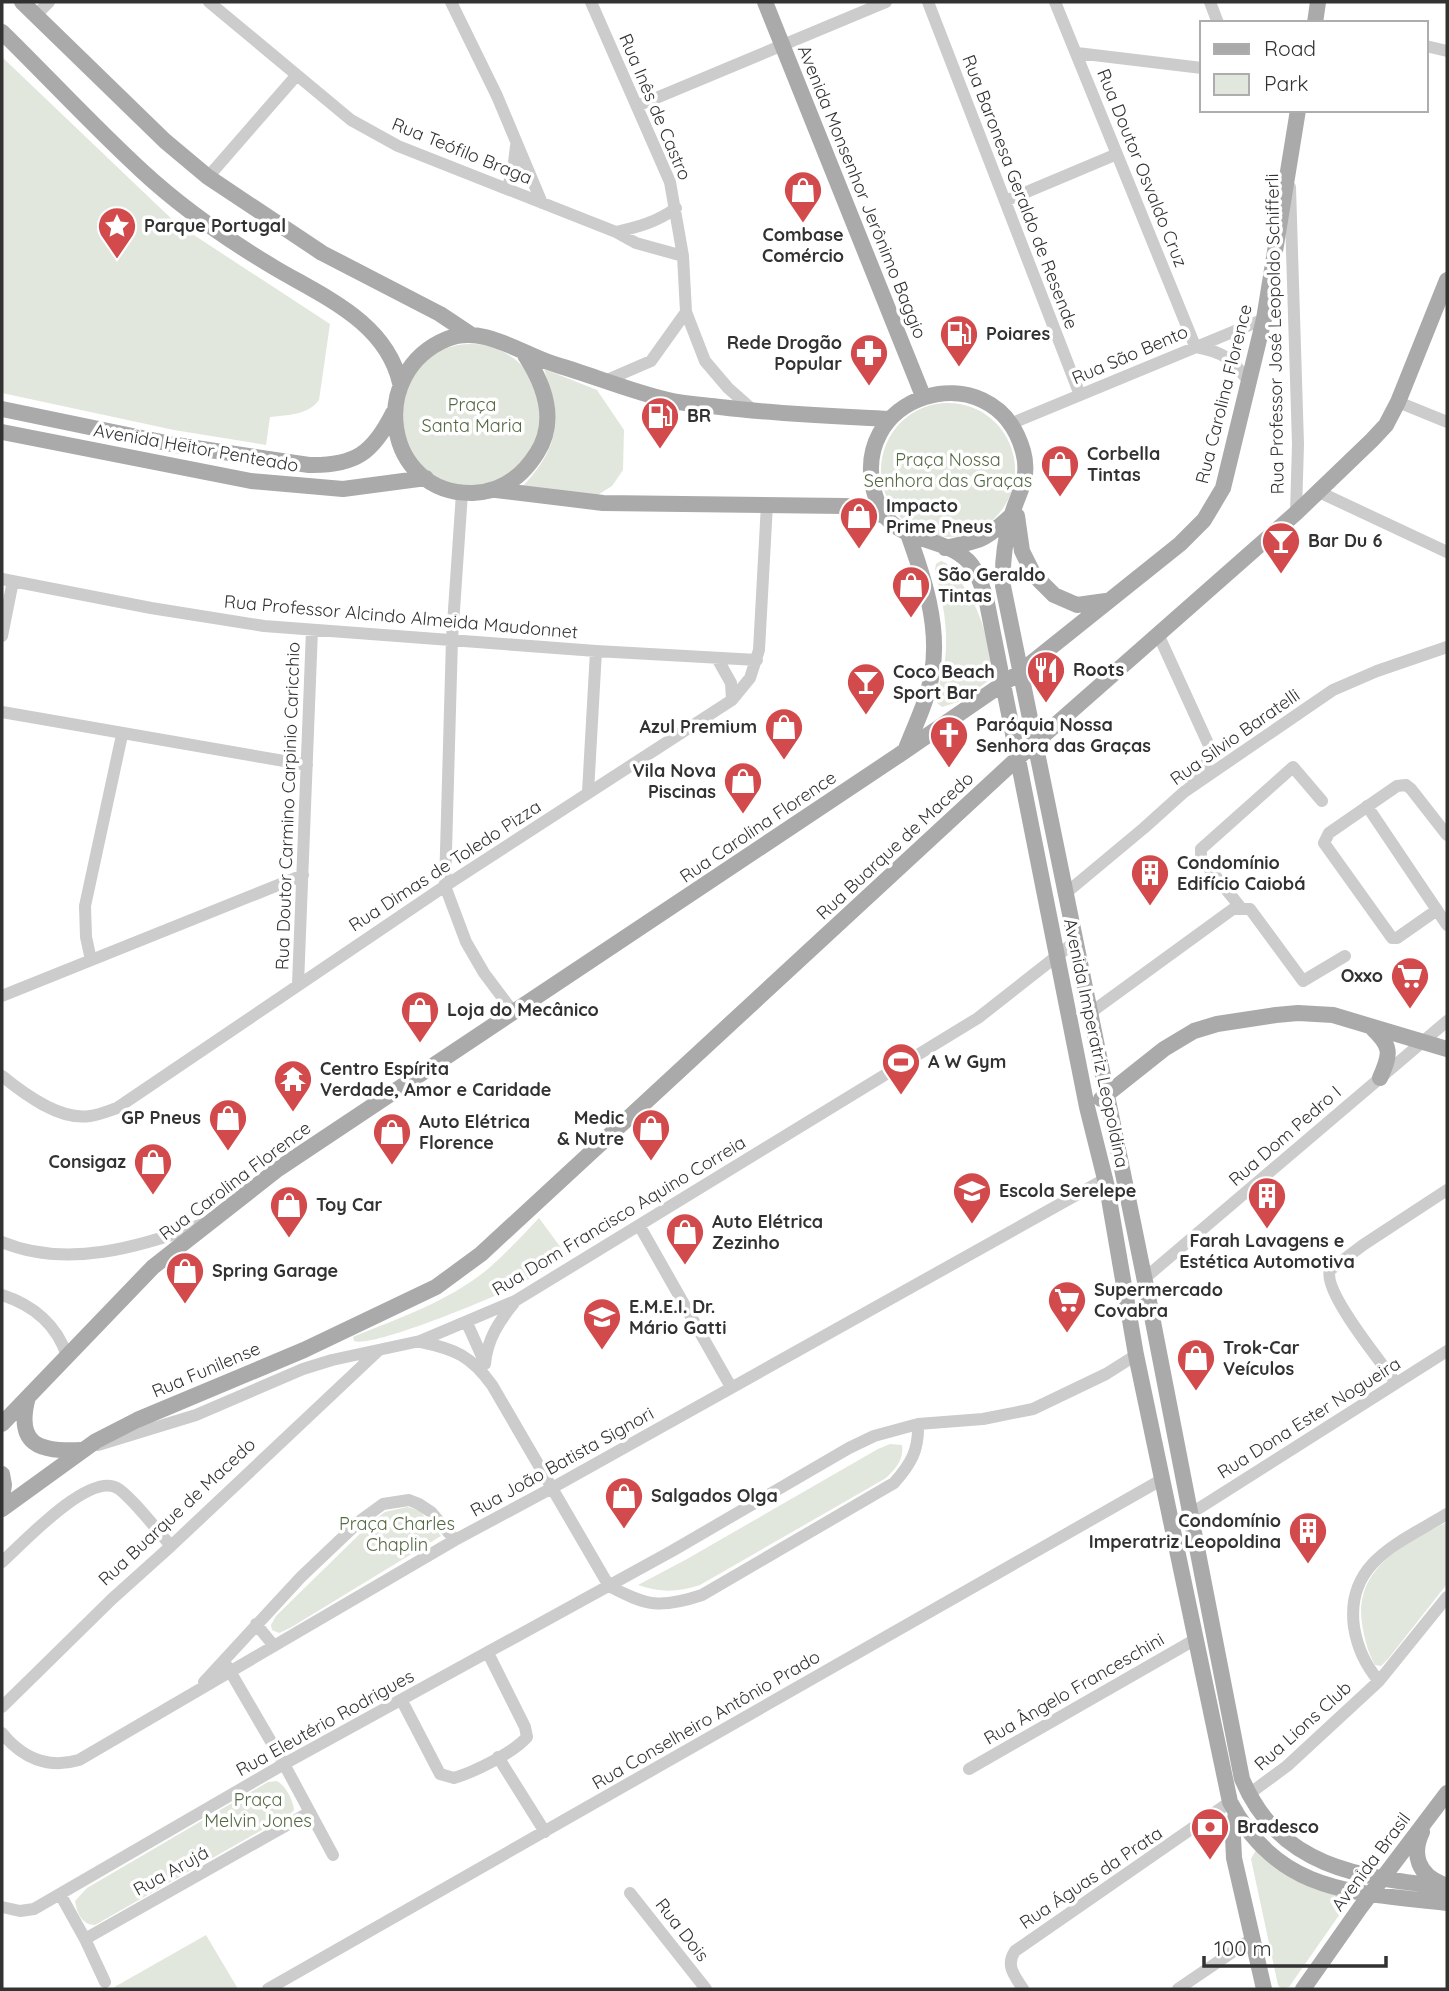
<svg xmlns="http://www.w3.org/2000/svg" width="1449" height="1991" viewBox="0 0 1449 1991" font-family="Quicksand,sans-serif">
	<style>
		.green { fill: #e1e7dc }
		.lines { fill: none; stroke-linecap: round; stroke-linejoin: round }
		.minor { stroke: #ccc; stroke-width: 12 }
		.major { stroke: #aaa; stroke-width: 16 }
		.labels { text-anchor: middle; stroke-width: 7; stroke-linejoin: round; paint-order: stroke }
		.street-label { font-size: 18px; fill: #323232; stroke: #fff }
		.poi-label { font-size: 18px; font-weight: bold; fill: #323232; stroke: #fff; text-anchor: start }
		.park-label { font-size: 18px; fill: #536943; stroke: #fff }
	</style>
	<rect width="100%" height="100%" fill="#fff"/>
	<!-- green -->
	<path class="green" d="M2,57L177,224L330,324L319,400C308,415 288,415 270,417L266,445L174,430L2,393Z
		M400 415a71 71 0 1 1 142 0a71 71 0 1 1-142 0Z
		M544,369L597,390L624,430L623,470L612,486L596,496L522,487C561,445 561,421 544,369Z
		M881 470a67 67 0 1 1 134 0a67 67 0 1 1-134 0Z
		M941,561L946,563C980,603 985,626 994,677L958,702L942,707L937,703C936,693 943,673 945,660C949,628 942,599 935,569L936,564Z
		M539,1218L567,1256C550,1266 534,1277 516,1286C493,1298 372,1348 354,1341L353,1337C399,1318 450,1301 489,1268C506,1253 523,1235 539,1218Z
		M890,1444L902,1445C904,1460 896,1468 886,1478L700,1585C678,1592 661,1593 638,1585L687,1559L878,1449Z
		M407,1507L419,1510L441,1536L290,1628L279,1633L272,1630L271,1625L276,1616L373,1521L385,1512Z
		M1447,1522V1584L1388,1659L1381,1666L1375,1665C1368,1653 1364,1637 1362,1623C1354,1568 1405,1543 1447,1522Z
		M277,1781C286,1786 293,1800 294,1810L290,1814L95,1925C82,1925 77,1913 75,1901L87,1888L268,1782Z
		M1256,1850L1346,1896L1349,1901L1289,1987L1281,1989L1278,1985L1251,1859Z
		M206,1935L238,1989H111Z"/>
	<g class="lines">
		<!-- minor -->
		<path class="minor" d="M209,2L351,120L398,146L616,232L636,243L683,256
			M451,2L497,96L542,203
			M591,2L670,182L683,256L686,312L705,361L728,388L754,411
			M928,2L1080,395
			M1055,2L1195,346
			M1210,2L1218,23
			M36,15L49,2
			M1426,46L1447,51
			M1077,53L1202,68
			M637,106L886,2
			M208,177L296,76
			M1290,187L1298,444L1296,513
			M507,189L513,171L516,146
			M1005,201L1117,154
			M616,232C638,227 657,222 676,208
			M1196,347C1224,352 1232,359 1249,382
			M607,380L651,361L686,312
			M1398,402L1447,422
			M1010,424L1264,319
			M1319,492L1447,552
			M462,493L452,639L445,886L466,942L484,973L514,1013
			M2,579L151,608L264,626L596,651L757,660
			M1158,634L1211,750L1209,759L1191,783
			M2,636L13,581
			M717,658L731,683L732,700
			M2,712L307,765
			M588,792L596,651
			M1367,806L1447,925
			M1066,893L1144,828L1184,792L1333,690L1377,671L1447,647
			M1241,908L1201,858V849L1293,767L1322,801
			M1437,910L1397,938H1392L1324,843L1329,833L1397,786L1406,785L1411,789L1447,835
			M91,960L86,937L85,906L122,735
			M298,984L312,630
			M2,996L303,875
			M1090,1013L1233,909H1250L1303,981L1345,956
			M2,1076C24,1094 60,1121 90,1116C99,1115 108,1111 117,1108L445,886L732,700L750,678L759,650L767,504
			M639,1225L731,1387
			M2,1242C67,1269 140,1247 203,1224
			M1145,1278L1447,1021
			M2,1295C33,1305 57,1325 67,1356
			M467,1323L484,1361
			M421,1342C455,1349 471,1356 492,1385L609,1586C647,1606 660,1609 702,1595L894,1483C911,1464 919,1450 918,1424
			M485,1364C487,1340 499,1321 514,1303
			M1396,1383C1382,1363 1322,1291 1330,1270L1363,1245L1447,1190
			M98,1445L196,1415L303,1369L332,1360L420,1341L515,1301L978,1018L1076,941
			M1190,1514L1447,1351
			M2,1562C23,1543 86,1475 115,1487C128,1492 160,1534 171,1546
			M256,1624L274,1646
			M227,1666L284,1764L333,1855
			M1379,1681C1366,1666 1357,1646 1354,1627C1345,1562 1401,1542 1447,1514
			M204,1682L301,1577L361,1520L383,1504L409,1500L419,1504L431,1512L455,1540
			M402,1701L440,1774L454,1778C474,1772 513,1753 527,1737L525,1727L488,1653
			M2,1707L112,1599L171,1546L378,1351
			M2,1733C22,1758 48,1769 79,1760L455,1540L552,1488L1105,1179
			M498,1757L545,1832
			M969,1769L1196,1639
			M1249,1794L1287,1766L1379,1681L1447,1597
			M630,1893L706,1989
			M60,1894L85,1939L105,1982
			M2,1907L20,1911L34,1909L284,1764L672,1551L849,1448L874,1436L918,1424L983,1419L1033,1409L1106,1374L1136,1355
			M85,1939L310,1812
			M268,1989L1161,1480
			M1023,1989C1015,1976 1005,1966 1015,1951L1230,1802
			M1178,1989L1253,1938"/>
		<!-- major -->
		<path class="major" d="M22,2L165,141L208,177L322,253L440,314L470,334
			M765,2L923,396
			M1315,23L1318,2
			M2,32C49,78 94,127 142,171C182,208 228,240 275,268C324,297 386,322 400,383
			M525,355C544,384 558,420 537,453C522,477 501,492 473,493C384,495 366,372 447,339C484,324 522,355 557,365C594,376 630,391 668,400C685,404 703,405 720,407C776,414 833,416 889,419
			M2,409L176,445L309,465C355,466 373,453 393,413
			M2,432L251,481L343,489L426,478
			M496,490L603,503L845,506L869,510L884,516
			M1017,516L1022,551L1034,575L1054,595L1077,605L1106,601
			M945,548C980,541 985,540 1011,516
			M905,751C915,725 928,700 932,673C940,626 924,578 908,534
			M1372,1028C1392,1047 1391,1053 1380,1078
			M1101,1099L1164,1049L1194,1031L1217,1024L1276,1015L1298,1013L1333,1015L1447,1049
			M28,1397C15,1445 39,1452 81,1450
			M2,1424L153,1267L278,1169L899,755L1020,672L1180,544L1204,520L1223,488L1264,319L1298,110
			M2,1474L4,1485L2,1498
			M2,1509L96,1441L137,1420L304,1350L436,1287L481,1254L1019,757L1296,513L1372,440L1386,425L1398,402L1447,280
			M1236,1812L1233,1837L1234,1858L1264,1989
			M1422,1832C1411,1855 1419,1875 1442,1884
			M1447,1887C1361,1877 1280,1869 1242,1779L1148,1296L1003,586C1002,564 1005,540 1011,518C1017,493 1031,480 1023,451C994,348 839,394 877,501C892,544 940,534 967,560C977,569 981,585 986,598L1087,1107L1107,1187L1136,1355L1230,1802C1280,1895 1354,1892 1447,1903
			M1303,1989L1360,1908L1447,1793"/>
	</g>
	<!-- icons -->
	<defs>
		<g id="shop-pin" transform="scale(2.0125)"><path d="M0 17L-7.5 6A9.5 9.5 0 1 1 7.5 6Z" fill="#d24a4c" stroke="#fff"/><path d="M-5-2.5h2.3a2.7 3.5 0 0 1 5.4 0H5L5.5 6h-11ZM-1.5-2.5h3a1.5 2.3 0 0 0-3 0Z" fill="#fff"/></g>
		<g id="sight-pin" transform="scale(2.0125)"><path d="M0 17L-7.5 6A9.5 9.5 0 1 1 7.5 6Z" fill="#d24a4c" stroke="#fff"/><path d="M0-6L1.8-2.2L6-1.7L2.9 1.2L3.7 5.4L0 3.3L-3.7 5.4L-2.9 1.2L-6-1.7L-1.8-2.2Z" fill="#fff"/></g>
		<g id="fuel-pin" transform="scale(2.0125)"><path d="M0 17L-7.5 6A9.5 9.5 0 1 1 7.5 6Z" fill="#d24a4c" stroke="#fff"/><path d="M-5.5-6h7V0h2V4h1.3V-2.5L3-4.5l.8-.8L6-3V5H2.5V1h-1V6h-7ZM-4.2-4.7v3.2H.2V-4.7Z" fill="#fff"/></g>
		<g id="pharmacy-pin" transform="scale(2.0125)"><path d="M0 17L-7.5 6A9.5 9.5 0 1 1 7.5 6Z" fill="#d24a4c" stroke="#fff"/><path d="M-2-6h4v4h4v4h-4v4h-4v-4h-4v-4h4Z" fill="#fff"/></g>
		<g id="bar-pin" transform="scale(2.0125)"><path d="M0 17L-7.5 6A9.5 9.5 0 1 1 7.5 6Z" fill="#d24a4c" stroke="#fff"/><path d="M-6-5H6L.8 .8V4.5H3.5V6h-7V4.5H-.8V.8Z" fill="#fff"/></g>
		<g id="restaurant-pin" transform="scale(2.0125)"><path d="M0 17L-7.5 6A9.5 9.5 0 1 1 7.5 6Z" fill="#d24a4c" stroke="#fff"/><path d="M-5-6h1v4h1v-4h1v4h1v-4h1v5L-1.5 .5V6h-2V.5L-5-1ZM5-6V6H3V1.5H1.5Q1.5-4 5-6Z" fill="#fff"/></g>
		<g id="church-pin" transform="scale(2.0125)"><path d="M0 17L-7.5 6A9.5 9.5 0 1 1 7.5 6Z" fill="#d24a4c" stroke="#fff"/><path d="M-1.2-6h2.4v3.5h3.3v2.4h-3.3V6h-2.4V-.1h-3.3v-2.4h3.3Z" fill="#fff"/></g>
		<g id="building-pin" transform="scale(2.0125)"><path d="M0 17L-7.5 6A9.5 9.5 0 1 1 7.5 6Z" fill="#d24a4c" stroke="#fff"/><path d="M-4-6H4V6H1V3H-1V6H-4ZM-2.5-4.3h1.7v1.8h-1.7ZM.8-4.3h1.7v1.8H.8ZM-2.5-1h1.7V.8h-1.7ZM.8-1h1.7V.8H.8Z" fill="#fff"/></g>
		<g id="supermarket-pin" transform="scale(2.0125)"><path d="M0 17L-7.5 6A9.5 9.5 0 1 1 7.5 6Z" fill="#d24a4c" stroke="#fff"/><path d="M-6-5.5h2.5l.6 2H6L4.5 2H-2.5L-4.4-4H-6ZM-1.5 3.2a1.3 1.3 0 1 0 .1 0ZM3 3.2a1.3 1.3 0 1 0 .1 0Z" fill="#fff"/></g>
		<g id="stadium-pin" transform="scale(2.0125)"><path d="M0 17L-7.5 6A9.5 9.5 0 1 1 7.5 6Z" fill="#d24a4c" stroke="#fff"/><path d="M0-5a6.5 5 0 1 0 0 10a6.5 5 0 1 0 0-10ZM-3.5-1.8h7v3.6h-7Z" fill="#fff"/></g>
		<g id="temple-pin" transform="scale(2.0125)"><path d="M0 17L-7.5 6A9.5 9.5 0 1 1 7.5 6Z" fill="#d24a4c" stroke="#fff"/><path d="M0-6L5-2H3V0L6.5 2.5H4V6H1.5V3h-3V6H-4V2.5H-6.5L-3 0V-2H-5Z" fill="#fff"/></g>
		<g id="school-pin" transform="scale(2.0125)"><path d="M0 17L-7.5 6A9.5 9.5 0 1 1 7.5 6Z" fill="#d24a4c" stroke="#fff"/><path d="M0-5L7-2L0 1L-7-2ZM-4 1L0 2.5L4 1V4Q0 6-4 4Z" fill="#fff"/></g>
		<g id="bank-pin" transform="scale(2.0125)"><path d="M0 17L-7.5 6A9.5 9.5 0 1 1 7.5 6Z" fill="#d24a4c" stroke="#fff"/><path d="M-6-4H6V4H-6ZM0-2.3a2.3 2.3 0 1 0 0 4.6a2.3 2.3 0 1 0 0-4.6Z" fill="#fff"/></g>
	</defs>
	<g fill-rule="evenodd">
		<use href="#shop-pin" x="803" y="190"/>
		<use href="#sight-pin" x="117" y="226"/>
		<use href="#fuel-pin" x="959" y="334"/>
		<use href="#pharmacy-pin" x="869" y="353"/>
		<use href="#fuel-pin" x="660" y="416"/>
		<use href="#shop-pin" x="1060" y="464"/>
		<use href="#shop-pin" x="859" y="516"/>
		<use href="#bar-pin" x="1281" y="541"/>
		<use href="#shop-pin" x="911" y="585"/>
		<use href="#restaurant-pin" x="1046" y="670"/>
		<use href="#bar-pin" x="866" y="682"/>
		<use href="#shop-pin" x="784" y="727"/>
		<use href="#church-pin" x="949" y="735"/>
		<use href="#shop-pin" x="743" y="781"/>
		<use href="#building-pin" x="1150" y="873"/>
		<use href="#supermarket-pin" x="1410" y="976"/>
		<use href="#shop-pin" x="420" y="1010"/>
		<use href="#stadium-pin" x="901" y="1062"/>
		<use href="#temple-pin" x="293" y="1079"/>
		<use href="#shop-pin" x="228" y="1118"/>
		<use href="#shop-pin" x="651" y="1128"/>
		<use href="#shop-pin" x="392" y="1132"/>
		<use href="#shop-pin" x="153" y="1162"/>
		<use href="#school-pin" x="972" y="1191"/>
		<use href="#building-pin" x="1267" y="1196"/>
		<use href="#shop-pin" x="289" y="1205"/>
		<use href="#shop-pin" x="685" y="1232"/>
		<use href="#shop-pin" x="185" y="1271"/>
		<use href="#supermarket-pin" x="1067" y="1300"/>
		<use href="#school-pin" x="602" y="1317"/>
		<use href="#shop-pin" x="1196" y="1358"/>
		<use href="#shop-pin" x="624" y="1496"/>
		<use href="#building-pin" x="1308" y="1531"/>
		<use href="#bank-pin" x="1210" y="1827"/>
	</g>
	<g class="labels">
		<!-- street labels -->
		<g class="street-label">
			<text transform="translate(655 107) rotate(67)" y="6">Rua Inês de Castro</text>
			<text transform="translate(462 151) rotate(22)" y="6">Rua Teófilo Braga</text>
			<text transform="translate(1142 168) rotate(68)" y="6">Rua Doutor Osvaldo Cruz</text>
			<text transform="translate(862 192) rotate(68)" y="6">Avenida Monsenhor Jerônimo Baggio</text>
			<text transform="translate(1020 192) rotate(69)" y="6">Rua Baronesa Geraldo de Resende</text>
			<text transform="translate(1275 334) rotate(-91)" y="6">Rua Professor José Leopoldo Schifferli</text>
			<text transform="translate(1130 355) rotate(-23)" y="6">Rua São Bento</text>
			<text transform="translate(1224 394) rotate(-76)" y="6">Rua Carolina Florence</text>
			<text transform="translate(196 448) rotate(10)" y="6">Avenida Heitor Penteado</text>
			<text transform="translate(401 617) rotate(5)" y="6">Rua Professor Alcindo Almeida Maudonnet</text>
			<text transform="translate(1235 737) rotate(-35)" y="6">Rua Silvio Baratelli</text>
			<text transform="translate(288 806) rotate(-88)" y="6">Rua Doutor Carmino Carpinio Caricchio</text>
			<text transform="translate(758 827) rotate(-34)" y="6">Rua Carolina Florence</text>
			<text transform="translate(895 846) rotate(-43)" y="6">Rua Buarque de Macedo</text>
			<text transform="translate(445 866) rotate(-33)" y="6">Rua Dimas de Toledo Pizza</text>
			<text transform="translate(1096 1043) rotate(78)" y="6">Avenida Imperatriz Leopoldina</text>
			<text transform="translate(1285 1136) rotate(-41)" y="6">Rua Dom Pedro I</text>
			<text transform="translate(235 1181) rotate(-37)" y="6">Rua Carolina Florence</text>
			<text transform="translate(619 1216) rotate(-31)" y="6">Rua Dom Francisco Aquino Correia</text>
			<text transform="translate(206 1370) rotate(-23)" y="6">Rua Funilense</text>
			<text transform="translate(1309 1418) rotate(-32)" y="6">Rua Dona Ester Nogueira</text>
			<text transform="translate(562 1462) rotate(-29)" y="6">Rua João Batista Signori</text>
			<text transform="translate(177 1512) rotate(-43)" y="6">Rua Buarque de Macedo</text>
			<text transform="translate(1074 1689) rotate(-30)" y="6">Rua Ângelo Franceschini</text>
			<text transform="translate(706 1720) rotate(-30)" y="6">Rua Conselheiro Antônio Prado</text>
			<text transform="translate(325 1723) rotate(-29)" y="6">Rua Eleutério Rodrigues</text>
			<text transform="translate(1303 1726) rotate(-42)" y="6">Rua Lions Club</text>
			<text transform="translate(1371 1862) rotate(-53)" y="6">Avenida Brasil</text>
			<text transform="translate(171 1871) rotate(-29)" y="6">Rua Arujá</text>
			<text transform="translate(1091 1878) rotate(-34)" y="6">Rua Águas da Prata</text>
			<text transform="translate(682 1930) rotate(52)" y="6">Rua Dois</text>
		</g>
		<!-- poi labels -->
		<g class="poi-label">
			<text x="144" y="232">Parque Portugal</text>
			<text x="803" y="241" text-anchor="middle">Combase<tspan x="803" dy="21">Comércio</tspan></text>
			<text x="986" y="340">Poiares</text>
			<text x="842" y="349" text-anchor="end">Rede Drogão<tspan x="842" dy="21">Popular</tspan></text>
			<text x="687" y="422">BR</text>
			<text x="1087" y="460">Corbella<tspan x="1087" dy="21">Tintas</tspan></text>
			<text x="886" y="512">Impacto<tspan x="886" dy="21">Prime Pneus</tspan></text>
			<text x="1308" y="547">Bar Du 6</text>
			<text x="938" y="581">São Geraldo<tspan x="938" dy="21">Tintas</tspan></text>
			<text x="1073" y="676">Roots</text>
			<text x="893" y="678">Coco Beach<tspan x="893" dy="21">Sport Bar</tspan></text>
			<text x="976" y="731">Paróquia Nossa<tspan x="976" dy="21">Senhora das Graças</tspan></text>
			<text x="757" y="733" text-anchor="end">Azul Premium</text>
			<text x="716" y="777" text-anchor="end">Vila Nova<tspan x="716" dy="21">Piscinas</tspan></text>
			<text x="1177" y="869">Condomínio<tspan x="1177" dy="21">Edifício Caiobá</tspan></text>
			<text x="1383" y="982" text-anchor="end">Oxxo</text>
			<text x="447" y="1016">Loja do Mecânico</text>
			<text x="928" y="1068">A W Gym</text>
			<text x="320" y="1075">Centro Espírita<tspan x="320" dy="21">Verdade, Amor e Caridade</tspan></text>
			<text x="201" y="1124" text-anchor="end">GP Pneus</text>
			<text x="624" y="1124" text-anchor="end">Medic<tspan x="624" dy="21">&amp; Nutre</tspan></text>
			<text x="419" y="1128">Auto Elétrica<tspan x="419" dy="21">Florence</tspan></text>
			<text x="126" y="1168" text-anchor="end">Consigaz</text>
			<text x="999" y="1197">Escola Serelepe</text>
			<text x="316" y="1211">Toy Car</text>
			<text x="712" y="1228">Auto Elétrica<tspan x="712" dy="21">Zezinho</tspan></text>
			<text x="1267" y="1247" text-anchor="middle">Farah Lavagens e<tspan x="1267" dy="21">Estética Automotiva</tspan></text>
			<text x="212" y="1277">Spring Garage</text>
			<text x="1094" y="1296">Supermercado<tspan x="1094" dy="21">Covabra</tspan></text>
			<text x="629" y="1313">E.M.E.I. Dr.<tspan x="629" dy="21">Mário Gatti</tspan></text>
			<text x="1223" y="1354">Trok-Car<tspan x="1223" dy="21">Veículos</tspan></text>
			<text x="651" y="1502">Salgados Olga</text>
			<text x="1281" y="1527" text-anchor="end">Condomínio<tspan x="1281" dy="21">Imperatriz Leopoldina</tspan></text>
			<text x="1237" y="1833">Bradesco</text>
		</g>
		<!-- park labels -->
		<g class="park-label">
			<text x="472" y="411">Praça<tspan x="472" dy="21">Santa Maria</tspan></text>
			<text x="948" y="466">Praça Nossa<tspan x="948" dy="21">Senhora das Graças</tspan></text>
			<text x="397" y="1530">Praça Charles<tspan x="397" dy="21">Chaplin</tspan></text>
			<text x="258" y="1806">Praça<tspan x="258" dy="21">Melvin Jones</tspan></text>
		</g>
	</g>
	<!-- border -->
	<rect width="1449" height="1991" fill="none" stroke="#323232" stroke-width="7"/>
	<!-- legend -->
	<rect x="1200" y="21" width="228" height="91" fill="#ffffff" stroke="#adadad" stroke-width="2"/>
	<rect x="1214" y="44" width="35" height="10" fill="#aaaaaa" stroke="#adadad" stroke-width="2"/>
	<text x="1264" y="56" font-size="21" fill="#323232">Road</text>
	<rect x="1214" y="74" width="35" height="21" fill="#e1e7dc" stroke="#adadad" stroke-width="2"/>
	<text x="1264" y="91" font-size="21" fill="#323232">Park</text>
	<!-- scale -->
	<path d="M1204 1956v10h182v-10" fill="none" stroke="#323232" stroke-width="3.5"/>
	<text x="1214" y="1956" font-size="21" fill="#323232" stroke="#ffffff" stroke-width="5" paint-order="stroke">100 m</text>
</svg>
